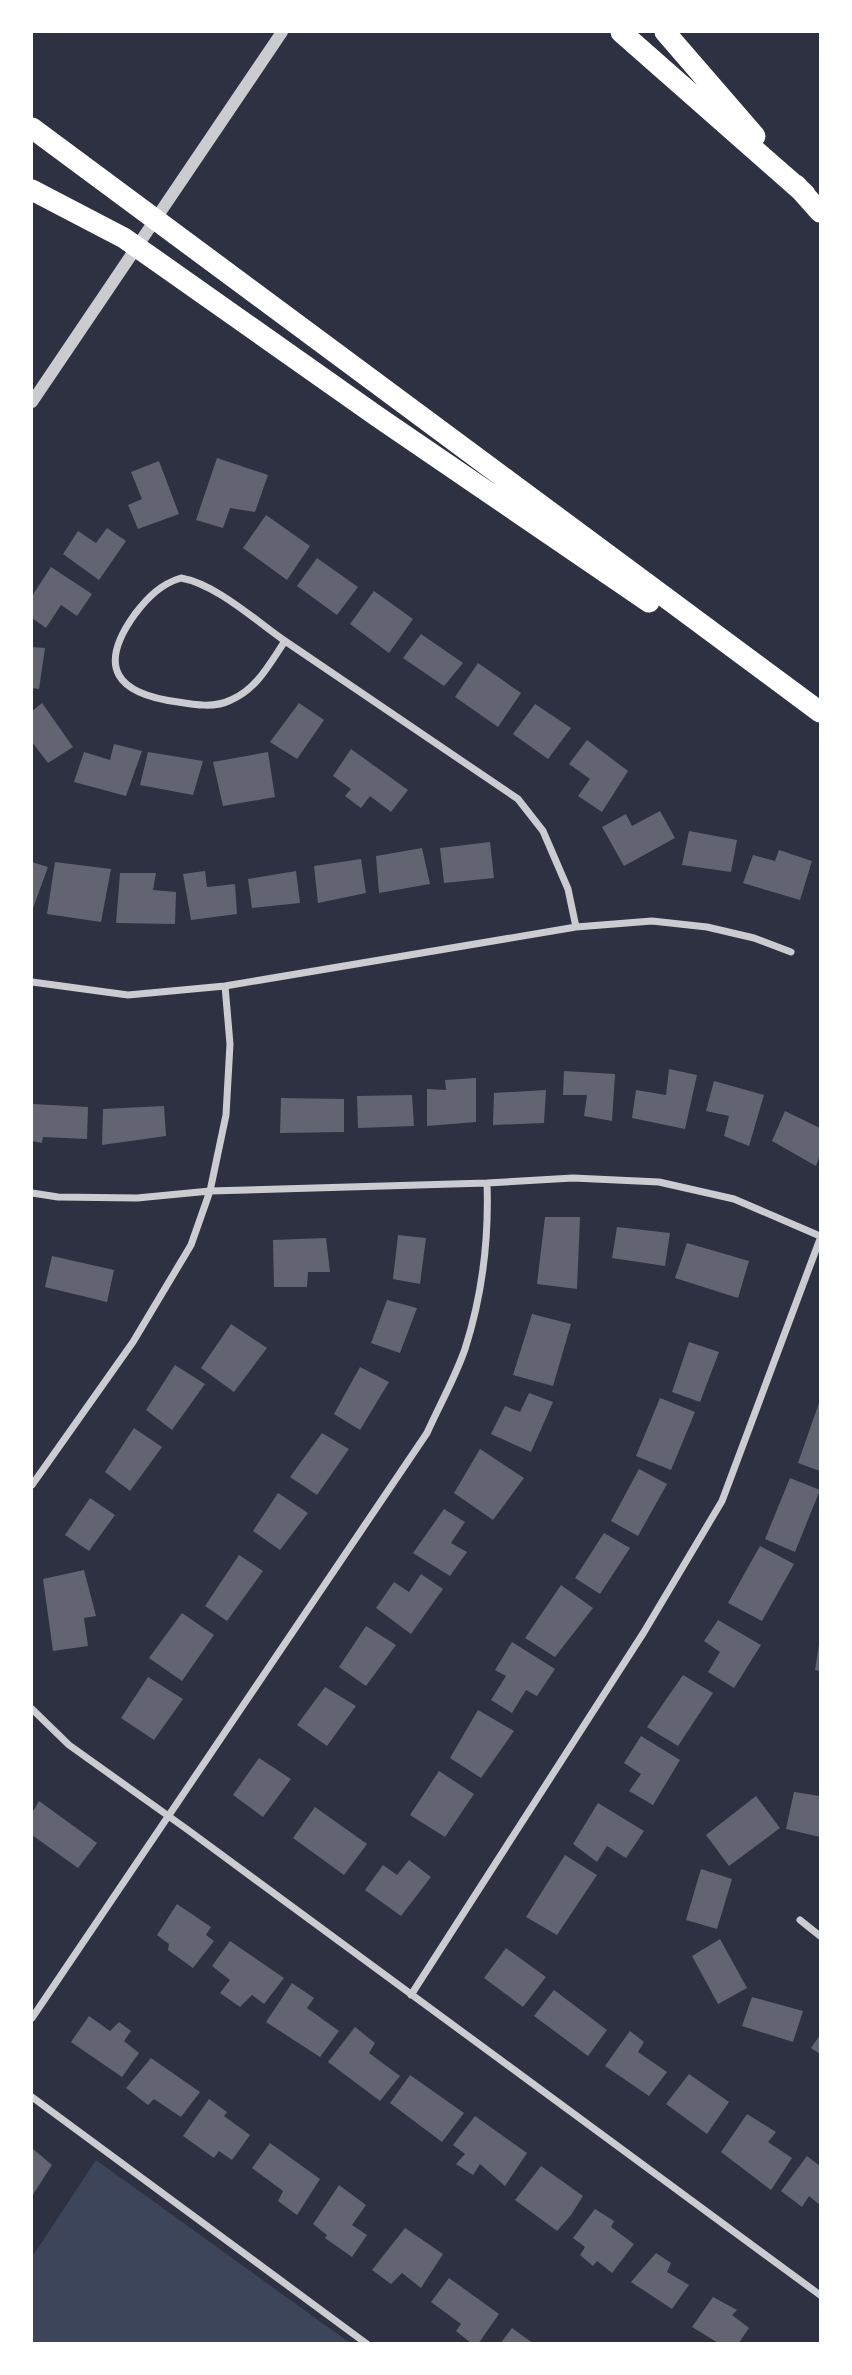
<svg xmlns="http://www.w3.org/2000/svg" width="852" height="2375" viewBox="0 0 852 2375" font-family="'Golos Text',sans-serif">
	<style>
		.green { fill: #3c4559 }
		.building { fill: #626471 }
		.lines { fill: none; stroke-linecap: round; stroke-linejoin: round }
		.minor { stroke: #caccd0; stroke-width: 7 }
		.tertiary { stroke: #caccd0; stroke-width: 12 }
		.motorway { stroke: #fff; stroke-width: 21 }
	</style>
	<rect width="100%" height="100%" fill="#2d3142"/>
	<!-- green -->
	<path class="green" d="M96,2160L350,2343H32V2257Z"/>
	<!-- building -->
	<path class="building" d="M217,458L268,475L255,512L230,508L223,528L196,520Z
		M159,461L179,514L138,529L128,505L142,499L131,472Z
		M266,515L310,546L287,580L243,548Z
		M107,528L126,541L99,580L63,554L78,531L96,543Z
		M317,558L358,587L337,615L297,586Z
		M51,567L92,594L77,616L61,605L46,628L32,618V596Z
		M374,591L413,619L389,653L350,624Z
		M421,634L463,663L444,686L403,658Z
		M32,647L45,648L39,689L32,688Z
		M478,663L521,693L498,727L455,697Z
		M42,703L73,747L48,763L32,742V711Z
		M299,703L324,720L297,759L270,742Z
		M535,704L571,728L548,759L513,734Z
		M587,740L628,771L602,812L578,796L590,779L569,764Z
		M114,744L142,751L126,796L74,782L84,752L110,760Z
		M351,749L408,790L391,812L370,796L361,808L345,796L351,789L333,776Z
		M148,752L203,761L193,795L140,785Z
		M268,752L275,797L223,806L213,762Z
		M660,811L675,838L624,866L602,827L626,814L632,826Z
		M689,831L737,840L731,872L682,865Z
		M490,842L494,878L444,883L440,848Z
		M422,848L430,884L379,893L376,856Z
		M779,850L812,861L800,900L743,883L753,855L775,861Z
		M361,859L366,893L318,903L314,866Z
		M32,862L48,867L32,911Z
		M55,862L111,869L101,922L47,914Z
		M205,871L207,887L235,884L237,914L191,920L183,874Z
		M296,871L300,903L252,908L248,879Z
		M120,873H156L153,890L176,892L175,924L116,923Z
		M669,1069L697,1075L685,1129L632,1118L636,1090L666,1095Z
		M564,1071L615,1074L612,1121L584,1116L587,1095H563Z
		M476,1078V1122L427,1126V1089L446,1090L445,1080Z
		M714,1081L764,1095L749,1146L724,1136L729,1116L706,1111Z
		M546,1090L544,1123L493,1125L494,1093Z
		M412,1095L414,1126L358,1128L357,1096Z
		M281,1098L344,1099V1132L280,1133Z
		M32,1104L88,1107L87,1139L43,1137L42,1143L32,1141Z
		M164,1106L166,1136L102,1145L103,1109Z
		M785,1111L820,1128V1155L816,1166L772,1141Z
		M545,1217H580L577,1289L537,1284Z
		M617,1227L670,1233L665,1266L612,1258Z
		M398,1235L426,1238L420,1284L393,1279Z
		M326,1238L330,1272H308L307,1287H274L273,1240Z
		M687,1243L749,1261L738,1298L675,1278Z
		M52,1256L114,1270L107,1302L45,1287Z
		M387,1300L417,1308L400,1353L371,1343Z
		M532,1314L571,1324L553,1386L513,1375Z
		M231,1324L267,1348L234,1392L201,1368Z
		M689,1342L719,1352L700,1402L672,1392Z
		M175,1365L205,1384L172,1430L146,1410Z
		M360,1367L389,1382L360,1430L334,1414Z
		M529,1393L553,1402L531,1452L491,1434L505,1406L520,1412Z
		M660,1398L695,1412L671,1470L636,1456Z
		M820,1400V1471L798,1463Z
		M134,1428L162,1447L130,1491L105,1472Z
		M322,1433L349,1449L317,1495L290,1477Z
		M480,1449L524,1478L493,1520L454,1493Z
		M639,1469L667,1484L638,1536L611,1521Z
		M790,1478L820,1490L795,1552L765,1539Z
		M278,1493L308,1513L280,1550L253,1531Z
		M90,1498L115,1515L89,1551L65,1535Z
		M444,1509L465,1522L451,1543L467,1552L450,1576L413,1553Z
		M604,1533L630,1548L600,1594L575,1578Z
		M760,1546L794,1564L762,1621L728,1603Z
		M239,1555L263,1571L227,1621L205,1606Z
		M84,1570L96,1616L84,1618L88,1646L53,1651L43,1579Z
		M421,1574L443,1589L411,1634L376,1608L394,1582L409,1592Z
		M561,1585L593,1608L555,1657L525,1638Z
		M182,1613L214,1635L182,1681L149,1658Z
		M718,1620L761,1645L734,1688L708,1672L720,1652L704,1641Z
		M366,1626L396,1645L366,1686L339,1667Z
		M512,1642L555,1669L537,1696L526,1690L512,1713L491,1700L506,1676L495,1670Z
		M819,1645H820V1671L815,1670Z
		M683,1675L713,1693L678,1746L647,1727Z
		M148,1677L183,1699L154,1740L121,1718Z
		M325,1687L356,1706L327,1746L297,1725Z
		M478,1710L514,1731L481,1778L450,1758Z
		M641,1736L680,1760L653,1805L629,1791L641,1774L624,1763Z
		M259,1758L291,1779L263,1817L233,1795Z
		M439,1771L474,1794L445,1837L410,1815Z
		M794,1792L820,1796V1837L786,1829Z
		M756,1796L780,1828L729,1866L706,1835Z
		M39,1801L97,1843L78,1868L32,1835V1813Z
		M598,1803L644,1831L626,1858L607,1846L597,1862L573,1844Z
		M315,1807L367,1844L344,1875L293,1838Z
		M565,1855L597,1875L557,1935L526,1917Z
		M409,1860L431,1877L401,1916L365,1890L383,1865L397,1875Z
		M701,1869L732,1879L717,1929L686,1920Z
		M177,1904L211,1927L206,1935L214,1941L193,1968L168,1950L169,1944L157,1935Z
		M720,1939L747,1988L718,2004L692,1956Z
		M230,1941L284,1978L264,2004L252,1995L240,2007L220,1993L230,1980L212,1966Z
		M506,1948L546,1977L523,2007L484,1978Z
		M292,1983L314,1998L307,2008L339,2031L320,2057L266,2022Z
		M554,1990L607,2030L588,2056L534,2016Z
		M752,1997L803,2011L793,2042L742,2026Z
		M89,2016L110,2031L119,2022L131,2031L124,2041L139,2053L122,2077L71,2042Z
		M355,2027L375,2043L369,2053L400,2076L380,2101L328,2062Z
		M630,2031L644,2042L638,2052L667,2072L649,2096L605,2066Z
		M820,2035V2054L811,2048Z
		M151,2058L200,2092L181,2117L154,2099L148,2105L126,2088Z
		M689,2074L729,2102L707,2134L666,2104Z
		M410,2075L464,2113L442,2142L390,2103Z
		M209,2099L227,2112L224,2116L250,2135L232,2160L219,2151L214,2158L183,2136Z
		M747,2114L776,2132L768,2142L792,2158L771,2190L721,2152Z
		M475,2116L527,2153L505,2186L480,2164L473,2175L456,2164L465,2154L453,2145Z
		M270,2143L320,2179L297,2215L278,2201L283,2191L252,2168Z
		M32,2148L52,2165L32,2196Z
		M807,2156L820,2166V2205L809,2196L802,2207L781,2191Z
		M541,2166L583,2196L571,2215L557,2231L515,2200Z
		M339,2185L366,2205L352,2225L367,2235L352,2257L325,2238L327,2235L313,2224Z
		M595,2209L614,2221L611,2227L634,2244L612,2273L597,2261L593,2266L580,2255L585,2247L573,2238Z
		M405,2228L443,2254L421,2288L402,2273L391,2284L372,2270Z
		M656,2253L671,2263L667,2272L689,2285L672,2309L631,2282Z
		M449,2278L499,2314L478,2344H472L456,2331L461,2324L431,2302Z
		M713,2297L737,2310L732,2315L749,2328L738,2344H720L692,2327Z
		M512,2328L534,2344H500Z"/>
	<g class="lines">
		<!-- minor -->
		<path class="minor" d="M181,578C216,584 256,621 285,641C270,663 257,689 231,700C215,708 195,705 178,702C117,694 96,668 135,614C148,597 161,584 181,578Z
			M285,641L518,799L543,831L568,889L576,927
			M32,982L128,995L225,986L576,927L652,921L707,927L754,938L791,952
			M32,1193L58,1197L137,1198L210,1191L487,1183L573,1178L659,1182L734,1199L820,1236
			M32,1485L133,1342L191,1245L210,1191L226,1115L230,1044L225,986
			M32,1709L69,1745L188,1830L820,2295
			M800,1920L820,1936
			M411,1995L644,1632L722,1501L820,1239
			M32,2018L427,1433C439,1406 455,1378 465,1349C482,1296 489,1239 487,1183
			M32,2097L367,2344"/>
		<!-- tertiary -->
		<path class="tertiary" d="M32,402L282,32"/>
		<!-- motorway -->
		<path class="motorway" d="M621,32L805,194
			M665,32L755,136
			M32,128L820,712
			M796,185L820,212
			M32,190L124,238L378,417L649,602"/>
	</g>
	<!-- border -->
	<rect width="852" height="2375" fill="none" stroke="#ffffff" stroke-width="66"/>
</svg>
